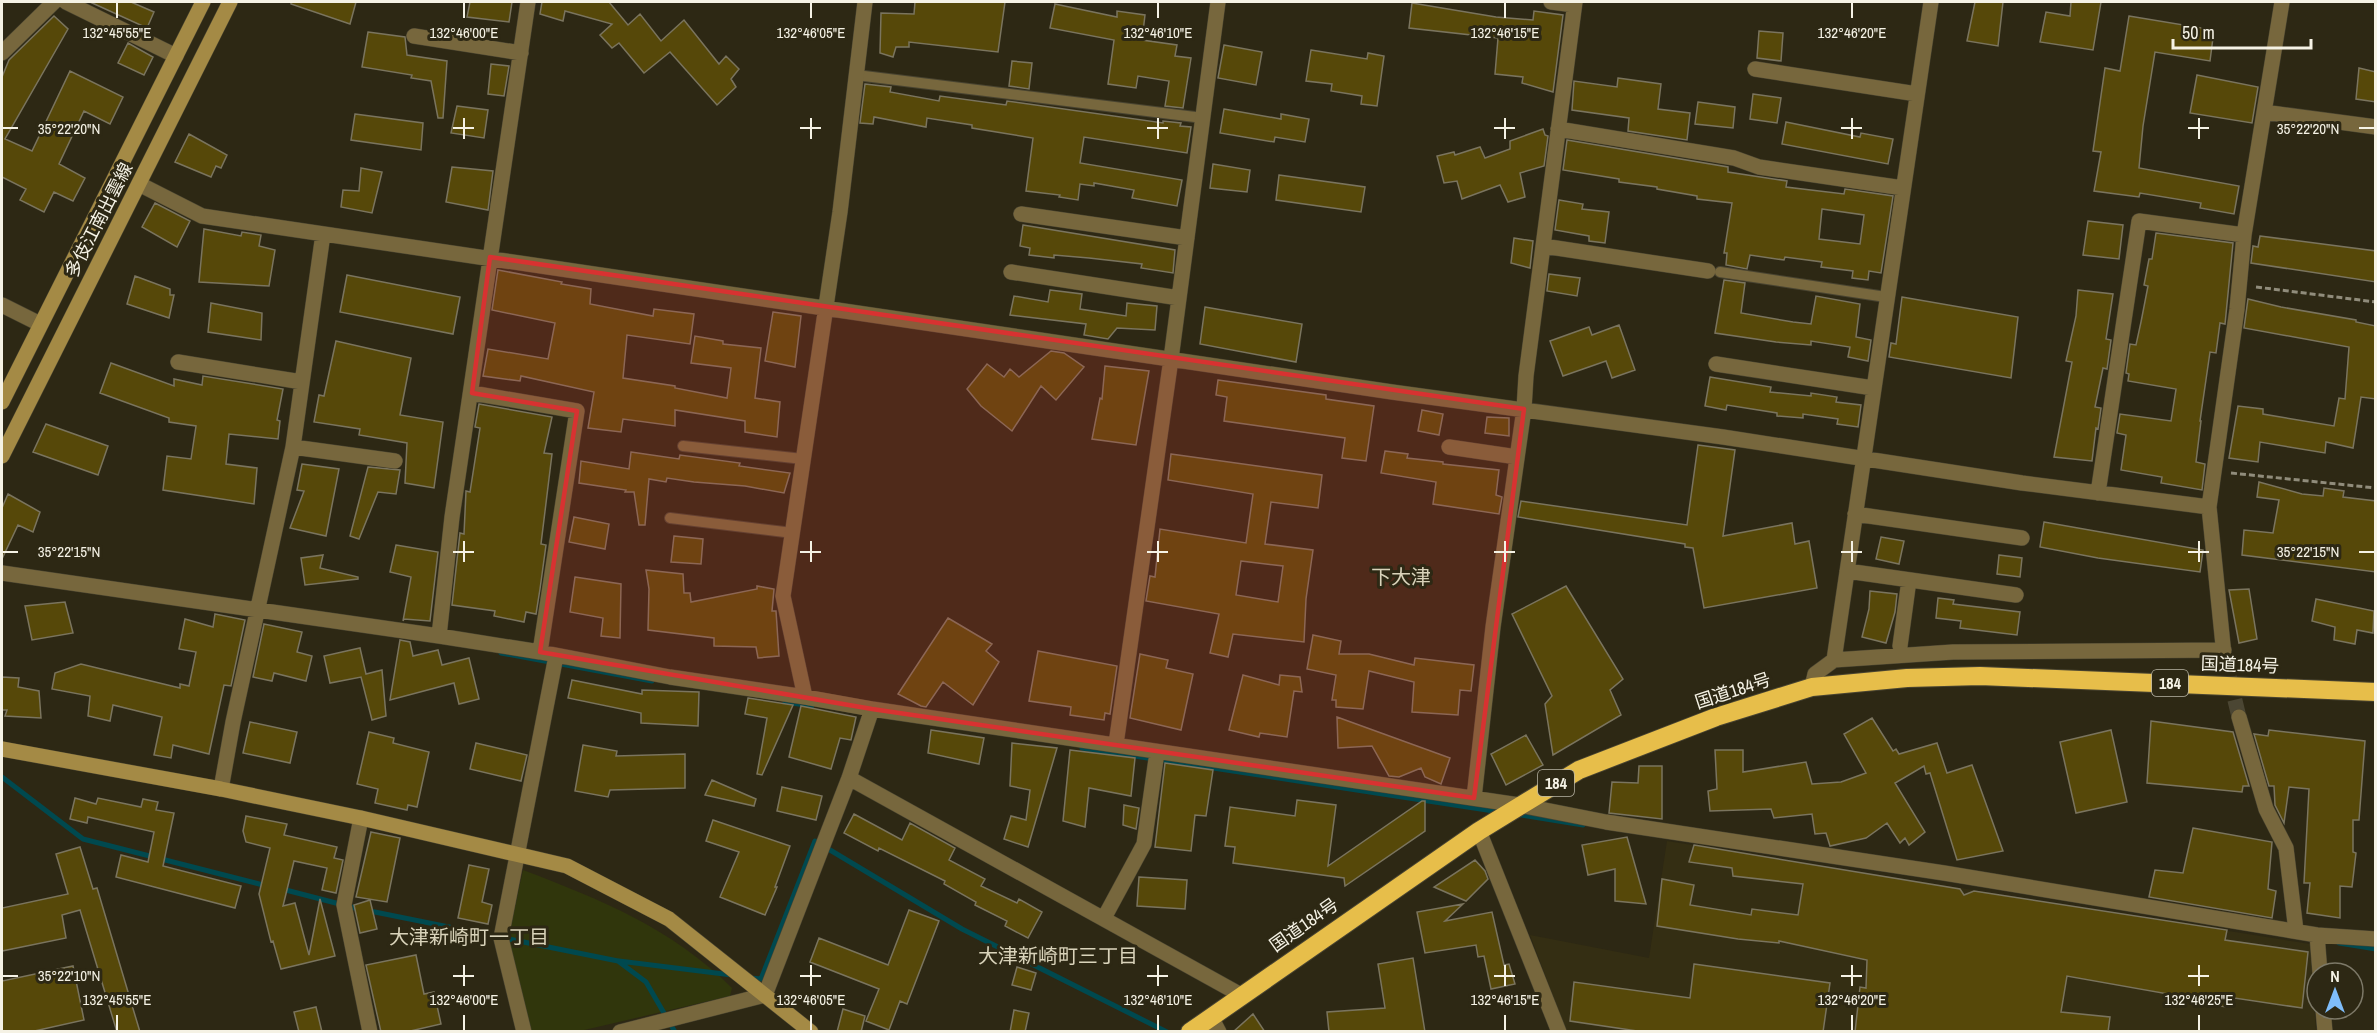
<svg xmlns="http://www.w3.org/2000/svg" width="2377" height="1033" viewBox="0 0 2377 1033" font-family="'Archivo Narrow','Noto Sans JP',sans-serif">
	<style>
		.built { fill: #342e13 }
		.green { fill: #30360c }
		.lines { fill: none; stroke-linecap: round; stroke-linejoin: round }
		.stream { stroke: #00494f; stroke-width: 5 }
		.building { fill: #564809; stroke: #7a745e; stroke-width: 1.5; fill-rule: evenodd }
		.street-tunnel { stroke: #4b4633; stroke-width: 15; stroke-dasharray: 15 8; stroke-linecap: butt }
		.lane-casing { stroke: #494431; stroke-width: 12 }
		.street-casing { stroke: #494431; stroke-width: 16 }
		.secondary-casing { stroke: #494431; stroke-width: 16 }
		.highway-casing { stroke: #494431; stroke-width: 20 }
		.path { stroke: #908c7b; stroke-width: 3; stroke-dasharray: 6 3; stroke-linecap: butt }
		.lane { stroke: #77673d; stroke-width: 10 }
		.street { stroke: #77673d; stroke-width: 15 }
		.secondary { stroke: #a48a45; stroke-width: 15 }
		.highway { stroke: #e7be4a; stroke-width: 18 }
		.marked { fill: #d83231; fill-opacity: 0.2; stroke: #d83231; stroke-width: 4.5; stroke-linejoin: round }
		.ticks { fill: none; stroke: #f5f2e5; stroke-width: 2 }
		.labels { text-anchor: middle; stroke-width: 6; stroke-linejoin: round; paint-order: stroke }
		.shield { fill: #2d2814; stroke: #b9b5a6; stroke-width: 1.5 }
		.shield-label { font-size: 16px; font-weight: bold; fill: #f5f2e5 }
		.street-label { font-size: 18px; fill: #f5f2e5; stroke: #2d2814 }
		.neighbourhood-label { font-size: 20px; fill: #d9d3ba; stroke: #2d2814 }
		.ticks-label { font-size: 15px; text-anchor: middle; fill: #f5f2e5; stroke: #2d2814; stroke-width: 6; stroke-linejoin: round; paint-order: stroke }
	</style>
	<rect width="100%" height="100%" fill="#2d2814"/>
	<!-- built -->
	<path class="built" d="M1667,841L2310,944L2316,1031H1566L1530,935L1649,958Z"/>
	<!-- green -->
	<path class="green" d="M523,870C602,900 671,928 732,988L730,996L580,1031H528L508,939Z"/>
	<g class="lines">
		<!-- stream -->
		<path class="stream" d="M501,653L652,681
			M785,702L812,706
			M1082,748L1500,812
			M2,777L83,839L267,886
			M1515,814L1583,825
			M282,889L355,908L618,961L646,982L675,1032
			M2339,943L2376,949
			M619,961L732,975
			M750,978L761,979L815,841L962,929L1167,1032"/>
	</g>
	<!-- building -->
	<path class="building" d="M90,2H131L154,12L147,28Z
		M291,2H356L350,24L291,4Z
		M470,2H512L509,22L467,17Z
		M542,2H609L628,25L640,14L661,41L684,20L719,64L726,56L739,69L731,79L736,87L717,105L670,52L644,73L619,43L612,48L600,35L612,24L565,11L563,21L540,14Z
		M915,2H1005L998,52L909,42V47H896L893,57L880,53L881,13L914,14Z
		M1975,2H2003L1998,46L1967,41Z
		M2071,2H2101L2093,50L2040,42L2046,12L2070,16Z
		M1412,3L1496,17L1533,20L1534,11L1563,15L1553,92L1522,83L1523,77L1495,74L1498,38L1409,28Z
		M1055,4L1117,17V11L1145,15L1142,40L1177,45L1175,56L1191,58L1183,108L1165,106L1169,81L1138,76L1136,88L1108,84L1114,40L1050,28Z
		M54,16L68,29L5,139L32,151L70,71L123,97L110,124L84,111L59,164L85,178L73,201L54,192L44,212L20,200L26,189L2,177V77L9,60Z
		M2129,16L2214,30L2210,61L2155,52L2143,126L2139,168L2239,186L2234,214L2200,208L2201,203L2140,193L2139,197L2094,191L2101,152L2093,151L2105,68L2120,71Z
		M1759,31L1783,33L1781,61L1757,58Z
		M368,32L405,37L407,55L447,61L443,118H438L431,81L411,78L412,75L362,67Z
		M128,43L153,57L144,75L118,63Z
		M1224,45L1262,52L1256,85L1218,78Z
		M1311,50L1367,59L1368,53L1384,56L1377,106L1361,104L1362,96L1331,91L1332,84L1306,81Z
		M1012,61L1032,63L1029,89L1009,86Z
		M491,64L509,66L504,96L488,94Z
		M2359,68L2376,72V102L2356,99Z
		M2197,75L2258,87L2252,123L2190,113Z
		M1618,78L1661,84L1658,109L1690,113L1687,140L1628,131L1629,118L1572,110L1574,81L1617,87Z
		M865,84L891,87L890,92L939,101L940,96L1006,105L1007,101L1163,123V121L1181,123L1180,126L1191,127L1187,153L1084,137L1080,163L1182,180L1177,206L1132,198L1134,190L1094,183V186L1080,184L1078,200L1059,197L1060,195L1026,191L1033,138L972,128V125L927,118L926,127L874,117L873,124L860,123Z
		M1753,94L1781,98L1777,123L1750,119Z
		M1698,102L1735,107L1733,128L1695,124Z
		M457,106L488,110L484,138L451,133Z
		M1224,109L1281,119V114L1309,119L1305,142L1275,137L1274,142L1220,133Z
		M355,114L423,123L421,150L351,140Z
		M1786,122L1860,137L1861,133L1893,139L1888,164L1782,144Z
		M1543,129L1545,135L1548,136L1544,166L1520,173L1525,197L1508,202L1500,185L1462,199L1457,181L1444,183L1437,156L1454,152L1455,155L1480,147L1485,158L1510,149V141Z
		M189,134L227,155L221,168L216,166L211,177L175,162Z
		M1567,140L1728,167V172L1787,181L1786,187L1844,194L1845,189L1893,196L1881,273L1869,271L1868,280L1852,278L1853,271L1821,267L1822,262L1785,257L1784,260L1750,255L1747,269L1726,265L1727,253H1724L1732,203L1697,199V196L1657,189V187L1619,182V179L1563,170ZM1822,209L1864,215L1860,244L1819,239Z
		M1213,164L1250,170L1247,192L1210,188Z
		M452,167L493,171L488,210L446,202Z
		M361,168L382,172L372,213L341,207L343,190L359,191Z
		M1279,175L1365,187L1361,212L1276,200Z
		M1559,200L1583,204L1582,209L1609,212L1605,243L1589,241V236L1555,230Z
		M155,203L190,221L177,247L142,227Z
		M2088,221L2123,225L2119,259L2083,255Z
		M1023,225L1175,250L1173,273L1141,268L1142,264L1089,258L1054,255V258L1029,255L1030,248L1020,246Z
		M204,229L241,236L242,232L261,235L259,246L275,250L269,286L199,282Z
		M2156,233L2233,243L2225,324L2220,323L2216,353L2210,352L2200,421H2201L2196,462L2205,464L2202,490L2161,483L2162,477L2121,470L2126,435L2117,433L2120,414L2171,421L2176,389L2128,381L2129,374L2126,373L2130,344L2136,345L2141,322L2148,286L2144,285L2149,259H2152Z
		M2260,236L2376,251V282L2251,263L2253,246L2258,247Z
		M1514,238L1533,241L1530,268L1511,263Z
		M498,270L562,282L561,284L591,289L590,304L653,316L654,309L694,314L690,344L627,335L623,378L675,386V388L727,398L731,368L691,363L695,336L723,341V344L761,348L755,398L780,402L777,437L745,432V421L675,410V426L623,419L621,432L588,428L594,392L521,376L520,381L483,376L488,349L548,359L555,323L492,310Z
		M1549,274L1580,278L1577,296L1547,291Z
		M347,275L460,297L453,334L340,312Z
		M135,276L170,289V295H174L169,318L127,304Z
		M1724,280L1745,283L1741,313L1793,322L1811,324L1816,296L1860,304L1856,337L1871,340L1868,361L1848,357L1850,347L1811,341V345L1776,342L1715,333Z
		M1050,290L1082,294L1080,309L1126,316L1127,303L1157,306L1155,330L1117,328L1108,339L1084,335L1086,324L1010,315L1014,296L1048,302Z
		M2078,290L2113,294L2106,339L2111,340L2107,369L2103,368L2095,407L2101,408L2098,429L2096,428L2092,461L2054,457L2072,362L2066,361L2076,316Z
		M1902,297L2018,317L2011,378L1889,357L1891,343L1896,344Z
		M2248,299L2281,307L2356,320V322L2376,326V399L2361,397L2353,448L2326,442L2325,453L2260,442L2258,462L2229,458L2238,406L2263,409V414L2334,426L2339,398L2345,399L2349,347L2244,328Z
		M211,303L262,313L261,340L208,332Z
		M1205,307L1302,324L1296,362L1200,344Z
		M773,312L801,316L795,367L765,361Z
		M1619,325L1635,370L1612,378L1606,361L1563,376L1550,341L1589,327L1592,335Z
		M336,341L411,358L400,415L443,422L434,488L405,483L407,443L359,435L360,429L314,422L319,395L324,396Z
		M1051,351L1064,353L1084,367L1056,400L1041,386L1012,431L981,406L967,389L987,364L1004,377L1010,369L1019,377Z
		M111,363L174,386V379L202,385L203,376L283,389L277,420L280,421L278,439L229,434L226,464L257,468L254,504L163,490L167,456L191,459L196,426L169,422V418L100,393Z
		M1105,366L1149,371L1136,445L1092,439L1100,398L1102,399Z
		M1710,377L1771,387L1770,392L1811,396V393L1837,397L1836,402L1861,405L1858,427L1837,424L1838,419L1803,414V418L1777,416V413L1727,405L1726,410L1705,406Z
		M1218,380L1326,395V399L1374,406L1366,461L1342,458L1345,438L1224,421L1227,397L1216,395Z
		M479,404L552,417L544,453L552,454L541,544L546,545L540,589L536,614L526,612L524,622L494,616L495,611L452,605L460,533L464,534L466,491L470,492L480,428L475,427Z
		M1422,410L1443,414L1439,435L1418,431Z
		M1487,417L1509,418V436L1485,433Z
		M46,424L108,446L98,475L33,452Z
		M1698,445L1735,450L1723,536L1792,523L1795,544L1809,541L1817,588L1704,608L1693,548L1685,547V544L1518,517L1521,501L1687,525Z
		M1385,451L1408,454L1407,458L1443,462V464L1499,470L1496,495L1502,497L1499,514L1433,504L1436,482L1381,473Z
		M631,452L679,459L680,455L740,463L739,466L790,473L784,493L745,486L694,482L667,478L666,482L649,479L645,525H639L634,492H625L626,490L579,483L581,461L629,469Z
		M1171,454L1322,475L1318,508L1271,502L1265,544L1313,550L1306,599L1304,642L1233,634L1228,657L1210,653L1219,614L1146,601L1150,576L1155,577L1160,529L1246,543L1253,494L1168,480ZM1241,561L1283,566L1278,602L1236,595Z
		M302,464L339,469L326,536L290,528L304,491L297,490Z
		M368,467L400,470L396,494L378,492L359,539L350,536Z
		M2259,482L2302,494L2323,496L2324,488L2344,491L2343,497L2376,501V572L2242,555L2244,530L2273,533L2279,500L2257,497Z
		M8,494L40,512L33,532L18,525L2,559V508Z
		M574,517L609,524L605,549L569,542Z
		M2044,522L2203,550L2200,572L2098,558L2040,547Z
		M674,536L703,539L701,564L671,562Z
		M1881,537L1904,541L1899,564L1876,559Z
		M396,545L438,552L430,621L404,619L403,621L411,577L390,572Z
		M323,555L320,568L358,577V579L305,585L301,558Z
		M1999,555L2022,558L2020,577L1997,574Z
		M646,570L683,574L684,593H690L691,602L757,589V586L774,589L772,611H776L779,656L758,658L756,647L714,646V638L648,630L649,589Z
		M575,577L621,584L620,638L601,636L603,618L570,612Z
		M1566,586L1623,679L1610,690L1621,715L1553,755L1545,704L1552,696L1512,614Z
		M2249,589L2257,639L2239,643L2229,590Z
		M1870,591L1897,594L1895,612L1886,643L1862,637L1869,609Z
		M1938,598L1954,600L1953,604L2020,612L2017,635L1960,628L1961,621L1936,618Z
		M2316,599L2374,611L2373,633L2357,630L2355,644L2334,640L2335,627L2312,621Z
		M65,602L73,633L32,640L25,606Z
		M215,614L245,620L231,686L224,685L209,754L173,745L171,758L154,755L162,717L113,705L110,721L88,716L90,696L52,689L55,673L81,664L180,688V684L189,686L196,652L179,649L185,619L213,627Z
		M948,618L992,644L986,651L999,662L973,705L943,682L926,707L921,706L898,694Z
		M264,624L302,632L297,652L312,656L306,681L274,673L272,681L253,677Z
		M1313,635L1341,641L1339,654H1369L1414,665L1415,658L1474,665L1471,691L1460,690L1458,715L1412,712L1414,682L1369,671L1363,709L1336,707V700H1332L1336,675L1307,669Z
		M400,640L410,642L413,656L438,650L442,665L469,658L479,699L459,704L454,683L390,700Z
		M360,648L366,674L382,670L386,716L372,720L361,677L330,683L324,656Z
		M1038,651L1117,666L1110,714L1105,713L1104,720L1070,715L1071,707L1029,701Z
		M1140,654L1168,660L1166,668L1193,674L1181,730L1130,718Z
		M1243,675L1279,685L1280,675L1300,677L1302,692L1294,691L1287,737L1260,733L1259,737L1229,730Z
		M2,677L19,678L18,687L39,691L41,718L5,716L7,710H2Z
		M572,680L642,694V690L699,692L698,726L641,723V713L568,698Z
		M748,698L793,705L762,775L757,774L767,718L745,714Z
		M801,706L856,717L851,740L840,738L831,769L789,757Z
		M1337,717L1450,758L1441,784L1425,777L1421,768L1399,777L1389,776L1372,746L1338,748Z
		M1872,718L1893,751L1896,749L1899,754L1937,743L1947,773L1972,765L2003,851L1957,860L1930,773L1926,774L1924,766L1895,783L1925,832L1909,845L1905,838L1900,843L1887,823L1866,838L1830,846L1826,833L1815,834L1812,814L1774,818L1771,809L1710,811L1708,791L1717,789L1715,750H1743V772L1806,762L1812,784L1841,782L1866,773L1844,734Z
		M2151,721L2233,732L2249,786H2243L2242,792L2147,783Z
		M250,722L297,732L290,763L243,753Z
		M931,730L984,738L979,764L928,753Z
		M2111,730L2127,802L2076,813L2060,742Z
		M2269,730L2365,741L2359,820H2353V852L2356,853L2352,887L2340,886V918L2307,913L2310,883H2304L2309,789L2289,787L2284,823L2275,805L2274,786H2269L2254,734L2268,736Z
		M369,732L394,738L393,743L429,752L417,807L408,805L407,810L375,803L378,789L357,784Z
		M1526,735L1543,765L1506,785L1491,754Z
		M476,743L527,755L521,781L470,769Z
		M1012,743L1057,748L1028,847L1004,839L1011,816L1026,820L1030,790L1010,786Z
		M583,745L617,751L616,756L685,754V788L610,790L608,797L575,791Z
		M1070,750L1135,758L1131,796L1089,788L1085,827L1063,821Z
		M1165,763L1213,770L1206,816L1195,815L1191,851L1155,847Z
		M1639,766H1662V819L1609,813L1612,782L1638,783Z
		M712,780L756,799L754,806L705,795Z
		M782,787L822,796L816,820L777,811Z
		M75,798L96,804L98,798L141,807L143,799L158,802L156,810L174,813L163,866L241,886L235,908L116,877L121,855L148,862L154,832L88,817L87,823L70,819Z
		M1297,800L1336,805L1328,866L1422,801H1425V831L1345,886L1344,878L1233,863L1235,847L1225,846L1230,807L1295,816Z
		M1124,805L1139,808L1136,829L1123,825Z
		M854,814L902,840L910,823L955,848L949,860L985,879L981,886L1017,903L1019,899L1042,912L1028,938L1005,926L1007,921L975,905L976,902L944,884L945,881L879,848L878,851L844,833Z
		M246,816L287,824L284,835L337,847L334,858L343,860L336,893L322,890L327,868L294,861L283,906L295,903L309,955L320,899L335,956L281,969L273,941L271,942L259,894L270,848L246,842L243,831Z
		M713,820L790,846L775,887H777L765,915L720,897L739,852L706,841Z
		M2193,828L2272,842L2268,889L2276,891L2272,918L2149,897L2155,870L2183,873Z
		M371,832L400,838L387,902L356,897Z
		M1627,837L1646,904L1615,901V869L1588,875L1582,845Z
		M1694,845L1960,889L1964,895L1974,891L2227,930L2225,940L2308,952L2302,1008L2228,997L2226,1007L2190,1001L2191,998L2067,976L2061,1012L2110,1017L2108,1032H1855L1860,987L1866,988L1867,960L1779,941V943L1738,939L1657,926L1662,879L1694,885L1690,905L1751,915L1752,909L1798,915L1803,884L1733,876L1732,868L1689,862Z
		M80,847L93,889L97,888L140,1032H117L80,910L62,915L66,938L2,951V908L68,894L56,854Z
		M1475,860L1485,871L1488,879L1466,901L1434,887Z
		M469,865L489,869L482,902L492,905L488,924L458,918Z
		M1139,877L1187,880L1185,909L1137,906Z
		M370,900L377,929L360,933L354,905Z
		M1463,904L1445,921L1492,912L1504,965L1509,964L1515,984L1491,989L1484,956L1478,957L1476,945L1425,953L1417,912Z
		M909,910L939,921L907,1004L900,1001L889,1030L866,1021L879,989L810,962L819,938L888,965Z
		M416,955L424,994L434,992L441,1024L406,1032H381L366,965Z
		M1413,958L1425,1032H1329L1327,1012L1385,1008L1378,964Z
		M1694,964L1830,983L1823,1032H1644L1570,1021L1574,982L1690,998Z
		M73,966L84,1020L30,1032H2V981Z
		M1017,967L1036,973L1031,990L1012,985Z
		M316,1007L322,1032H299L294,1012Z
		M843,1009L865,1016L861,1032H837Z
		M1014,1010L1029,1013L1025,1032H1010Z
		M1253,1014L1265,1032H1233Z"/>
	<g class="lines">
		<!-- street-tunnel -->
		<path class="street-tunnel" d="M2224,655L2239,717"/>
		<!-- lane casing -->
		<g class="lane-casing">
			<path id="lane" d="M856,75L1203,118
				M1720,272L1886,297
				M683,446L803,459
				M670,518L793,533"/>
		</g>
		<!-- street casing -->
		<g class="street-casing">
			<path id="street" d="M66,2L176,56
				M1551,2L1574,5
				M414,36L521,53
				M2,53L54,2
				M1755,69L1917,94
				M2264,112L2376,127
				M1558,129L1734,158L1759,167L1903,188
				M139,184L202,216L1392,392L1723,437L2022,483L2209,507L2237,309L2244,235L2282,2
				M1021,214L1187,238
				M1543,246L1708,271
				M1011,272L1179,298
				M2,305L40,324
				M178,362L302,382
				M1716,364L1873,388
				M472,393L577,411L540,652
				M293,447L395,461
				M1449,447L1517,457
				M2098,493L2139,221L2244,235
				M2209,507L2224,655
				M1855,514L2022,538
				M1847,571L2016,595
				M2,573L439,636L540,652L670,677L805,697L872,709L1519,805L1606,822L1944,873L2317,935L2376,939
				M439,636L452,517L528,2
				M1900,646L1909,580
				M1834,660L1953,652L2224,650
				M1812,687L1815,674L1834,660L1931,2
				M805,697L783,596L840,212L865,2
				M2239,717L2266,809L2286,848L2296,931
				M1116,744L1171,359L1218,2
				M849,778L1241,995
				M221,789L233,722L293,447L323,234
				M1474,798L1493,627L1524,409L1526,376L1575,2
				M361,818L344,905L370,1032
				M1479,831L1559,1032
				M1104,918L1144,844L1157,752
				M2317,935L2320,973
				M2323,1009L2325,1032
				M1211,1017L1219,1032
				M524,1032L501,938L556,656
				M620,1032L765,995L849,778L872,709"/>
		</g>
		<!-- secondary casing -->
		<g class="secondary-casing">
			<path id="secondary" d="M2,402L203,2
				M2,456L230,2
				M2,749L221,789L361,818L567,866L669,919L811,1032"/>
		</g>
		<!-- highway casing -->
		<g class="highway-casing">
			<path id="highway" d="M1190,1032L1479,831L1579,770L1716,717L1812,687L1907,678L1980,676L2376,692"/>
		</g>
		<!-- path -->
		<path class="path" d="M2256,287L2376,302
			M2231,473L2376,488"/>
		<!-- lane -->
		<use href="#lane" class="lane"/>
		<!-- street -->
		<use href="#street" class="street"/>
		<!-- secondary -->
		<use href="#secondary" class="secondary"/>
		<!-- highway -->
		<use href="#highway" class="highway"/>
	</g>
	<!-- marked area -->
	<path class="marked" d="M490,257L1524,409L1474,798L872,709L540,652L577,411L472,393Z"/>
	<!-- ticks -->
	<path class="ticks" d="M117,3V18M464,3V18M811,3V18M1158,3V18M1505,3V18M1852,3V18M464,118V139M811,118V139M1158,118V139M1505,118V139M1852,118V139M2199,118V139M3,128H18M453,128H474M800,128H821M1147,128H1168M1494,128H1515M1841,128H1862M2188,128H2209M2359,128H2374M464,541V562M811,541V562M1158,541V562M1505,541V562M1852,541V562M2199,541V562M3,552H18M453,552H474M800,552H821M1147,552H1168M1494,552H1515M1841,552H1862M2188,552H2209M2359,552H2374M464,965V986M811,965V986M1158,965V986M1505,965V986M1852,965V986M2199,965V986M3,976H18M453,976H474M800,976H821M1147,976H1168M1494,976H1515M1841,976H1862M2188,976H2209M117,1015V1030M464,1015V1030M811,1015V1030M1158,1015V1030M1505,1015V1030M1852,1015V1030M2199,1015V1030"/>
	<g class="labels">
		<!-- shield labels -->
		<g class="shield">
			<rect x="2152" y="670" width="36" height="26" rx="4.5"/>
			<rect x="1538" y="770" width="36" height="26" rx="4.5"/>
		</g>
		<g class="shield-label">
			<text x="2170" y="689">184</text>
			<text x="1556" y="789">184</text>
		</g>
		<!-- street labels -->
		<g class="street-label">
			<text transform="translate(99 220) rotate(-63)" y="6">多伎江南出雲線</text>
			<text transform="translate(2240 665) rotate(2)" y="6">国道184号</text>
			<text transform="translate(1733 691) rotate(-18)" y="6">国道184号</text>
			<text transform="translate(1304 925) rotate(-35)" y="6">国道184号</text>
		</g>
		<!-- neighbourhood labels -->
		<g class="neighbourhood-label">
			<text x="1401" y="584">下大津</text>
			<text x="469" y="944">大津新崎町一丁目</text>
			<text x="1058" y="963">大津新崎町三丁目</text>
		</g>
	</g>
	<g class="ticks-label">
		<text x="117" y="38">132°45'55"E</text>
		<text x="464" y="38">132°46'00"E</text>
		<text x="811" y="38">132°46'05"E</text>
		<text x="1158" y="38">132°46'10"E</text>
		<text x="1505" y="38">132°46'15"E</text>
		<text x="1852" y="38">132°46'20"E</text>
		<text x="69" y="134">35°22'20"N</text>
		<text x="2308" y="134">35°22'20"N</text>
		<text x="69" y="557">35°22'15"N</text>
		<text x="2308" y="557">35°22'15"N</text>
		<text x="69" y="981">35°22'10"N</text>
		<text x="117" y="1005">132°45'55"E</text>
		<text x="464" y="1005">132°46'00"E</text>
		<text x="811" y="1005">132°46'05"E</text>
		<text x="1158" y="1005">132°46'10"E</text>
		<text x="1505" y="1005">132°46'15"E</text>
		<text x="1852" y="1005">132°46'20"E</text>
		<text x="2199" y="1005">132°46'25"E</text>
	</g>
	<!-- border -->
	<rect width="2377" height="1033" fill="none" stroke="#f5f2e5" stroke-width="6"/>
	<!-- north arrow -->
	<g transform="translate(2335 991)"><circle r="28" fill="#2d2814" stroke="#7d7968" stroke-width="1.5"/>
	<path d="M0-4.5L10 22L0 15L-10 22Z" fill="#7fbdfa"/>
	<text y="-9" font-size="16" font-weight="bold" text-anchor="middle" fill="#f5f2e5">N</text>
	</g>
	<!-- scale -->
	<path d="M2173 39v9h138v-9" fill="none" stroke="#f5f2e5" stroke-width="3"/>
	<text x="2182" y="39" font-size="18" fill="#f5f2e5" stroke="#2d2814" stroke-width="4.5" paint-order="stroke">50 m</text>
</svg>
